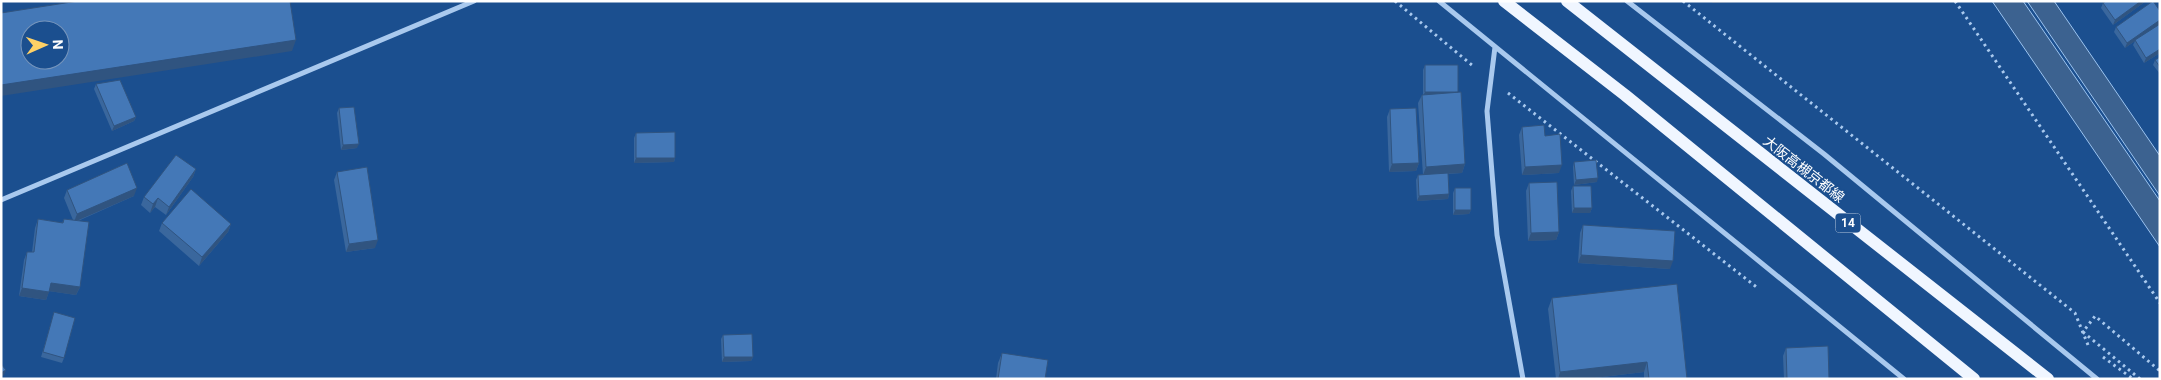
<svg xmlns="http://www.w3.org/2000/svg" width="2161" height="380" viewBox="0 0 2161 380" font-family="Roboto,'Noto Sans JP',sans-serif">
	<style>
		.water { fill: #3c6290; stroke: #9cc4f0 }
		.lines { fill: none; stroke-linecap: round; stroke-linejoin: round }
		.path { stroke: #a9c9ee; stroke-width: 3; stroke-dasharray: 2.5 4; stroke-linecap: butt }
		.minor { stroke: #a9c9ee; stroke-width: 5 }
		.primary { stroke: #f0f6ff; stroke-width: 12 }
		.path-bridge { stroke: #a9c9ee; stroke-width: 3; stroke-dasharray: 2.5 4; stroke-linecap: butt }
		.wall { fill: #3a679d }
		.shaded-wall { fill: #305480 }
		.building { fill: #4478b7; stroke: #305480; fill-rule: evenodd }
		.labels { text-anchor: middle; stroke-width: 4; stroke-linejoin: round; paint-order: stroke }
		.shield { fill: #1b4f8f; stroke: #bbcadd; stroke-width: 1 }
		.shield-label { font-size: 12px; font-weight: bold; fill: #fff }
		.street-label { font-size: 14px; fill: #fff; stroke: #1b4f8f }
	</style>
	<rect width="100%" height="100%" fill="#1b4f8f"/>
	<!-- water -->
	<path class="water" d="M1992,1H2023L2160,201V247Z
		M2027,1H2054L2160,156V196Z"/>
	<g class="lines">
		<!-- path -->
		<path class="path" d="M1395,1L1473,66
			M1683,1L2075,313L2088,345
			M1955,1L2160,303
			M1508,93L1759,289
			M2103,357L2133,379"/>
		<!-- minor -->
		<path class="minor" d="M1439,1L1904,379
			M1627,1L1824,154L2097,379
			M1495,47L1487,111L1497,235L1523,379
			M1,200L474,1"/>
		<!-- primary -->
		<path class="primary" d="M1504,1L1625,95L1974,379
			M1567,1L2048,379"/>
		<!-- path-bridge -->
		<path class="path-bridge" d="M2140,379L2083,332L2095,316L2160,371"/>
	</g>
	<!-- wall -->
	<path class="wall" d="M2106,1H2146L2113,25L2101,8L2103,3Z
		M2160,11V24L2147,33L2160,24V53L2144,63L2133,45L2135,41L2125,48L2114,32L2116,27Z
		M2160,57V74L2153,65L2155,60Z
		M1425,65L1458,93L1465,164L1462,173L1448,174L1449,194L1448,199L1417,201L1416,180L1418,175H1423L1418,103L1422,95H1423V70Z
		M96,84L136,117L134,121L112,131L94,89Z
		M339,108L357,148L341,150L337,113Z
		M1390,109L1419,163L1416,171L1389,172L1387,117Z
		M1522,127L1545,136L1559,173L1522,175L1519,135Z
		M636,133L675,158L674,162L634,163V138Z
		M1574,162L1597,182L1574,185L1573,167Z
		M196,169L193,177L166,215L155,207L150,213L141,205L144,197Z
		M337,172L375,248L346,252L334,180Z
		M1529,183L1559,232L1556,240L1528,241L1526,191Z
		M1573,186L1592,208L1590,213H1572L1571,191Z
		M1455,188L1471,210L1469,214L1453,215V193Z
		M67,190L134,196L78,221L80,287L76,295L49,291L46,300L19,296L24,260L27,252H32L35,228L38,219L62,223L64,219L73,220L64,198Z
		M162,223L231,224L228,232L199,266L159,231Z
		M1583,225L1670,269L1578,263L1580,233Z
		M1552,298L1687,379H1644V372L1586,379H1556L1548,309Z
		M53,317L64,358L62,363L41,357Z
		M723,335L753,357L751,361L722,362L721,339Z
		M1786,348L1829,379H1784L1783,356Z
		M1002,353L1045,379H996L998,363Z"/>
	<!-- shaded-wall -->
	<path class="shaded-wall" d="M1713,1H1740V2L1712,3Z
		M2141,1H2146L2113,25L2115,20Z
		M2160,20V24L2125,48L2127,43Z
		M296,40L292,51L1,96V85Z
		M2160,49V53L2144,63L2146,58Z
		M1425,92H1458L1423,96Z
		M136,117L134,121L112,131L114,126Z
		M359,144L357,148L341,150L343,145Z
		M636,158H675L674,162L634,163Z
		M1419,163L1416,171L1389,172L1392,164Z
		M1465,164L1462,173L1423,175L1426,167Z
		M1562,165L1559,173L1522,175L1525,167Z
		M196,169L193,177L166,215L169,207Z
		M1598,178L1597,182L1574,185L1576,180Z
		M137,188L134,196L74,222L77,214Z
		M1449,194L1448,199L1417,201L1419,196Z
		M158,198L155,207L150,213L153,204Z
		M1574,208H1592L1590,213H1572Z
		M1455,210H1471L1469,214L1453,215Z
		M231,224L228,232L199,266L202,257Z
		M1559,232L1556,240L1528,241L1531,233Z
		M378,240L375,248L346,252L349,244Z
		M1581,255L1673,261L1670,269L1578,263Z
		M51,283L80,287L76,295L48,291Z
		M22,288L49,292L46,300L19,296Z
		M724,357H753L751,361L722,362Z
		M1647,362L1644,372L1586,379H1558L1560,372Z
		M6,370L4,375L1,377V373Z"/>
	<!-- building -->
	<path class="building" d="M78,1H290L296,40L1,85V13ZM30,30H60V60H30Z
		M2106,1H2141L2115,20L2103,3Z
		M2153,1L2160,11V20L2127,43L2116,27Z
		M2160,24V49L2146,58L2135,40Z
		M2160,57V67L2155,60Z
		M1425,65H1458V92H1425Z
		M120,80L136,117L114,126L96,84Z
		M1461,92L1465,164L1426,167L1422,95Z
		M354,107L359,144L343,145L339,108Z
		M1416,108L1419,163L1392,164L1390,109Z
		M1544,125L1545,136L1560,134L1562,165L1525,167L1522,127Z
		M675,132V158H636V133Z
		M176,155L196,169L169,207L158,198L153,204L144,197Z
		M1596,160L1598,178L1576,180L1574,162Z
		M127,163L137,188L77,214L67,190Z
		M367,167L378,240L349,244L337,172Z
		M1448,173L1449,194L1419,196L1418,175Z
		M1557,182L1559,232L1531,233L1529,183Z
		M1573,186H1591L1592,208H1574Z
		M1455,188H1471V210H1455Z
		M191,189L231,224L202,257L162,223Z
		M38,219L63,223L64,219L89,222L80,287L51,283L49,292L22,288L27,252H34Z
		M1583,225L1675,231L1673,261L1581,255Z
		M1677,284L1687,379H1649L1647,362L1560,372L1552,298Z
		M54,312L75,318L64,358L43,352Z
		M752,334L753,357H724L723,335Z
		M1828,346L1829,379H1787L1786,348Z
		M1002,353L1048,360L1045,379H998Z
		M1,364L6,370L1,373Z"/>
	<g class="labels">
		<!-- shield labels -->
		<rect class="shield" x="1835.5" y="213.5" width="25" height="19" rx="4"/>
		<g class="shield-label">
			<text x="1848" y="227">14</text>
		</g>
		<!-- street labels -->
		<g class="street-label">
			<text transform="translate(1804 169) rotate(38)" y="5">大阪高槻京都線</text>
		</g>
	</g>
	<!-- border -->
	<rect width="2161" height="380" fill="none" stroke="#ffffff" stroke-width="5"/>
	<!-- north arrow -->
	<g transform="translate(45 45) rotate(88)"><circle r="24" fill="#1b4f8f" stroke="#7695bc"/>
	<path d="M0-4L9 19L0 12L-9 19Z" fill="#ffd166"/>
	<text y="-8" font-size="14" font-weight="bold" text-anchor="middle" fill="#ffffff">N</text>
	</g>
</svg>
